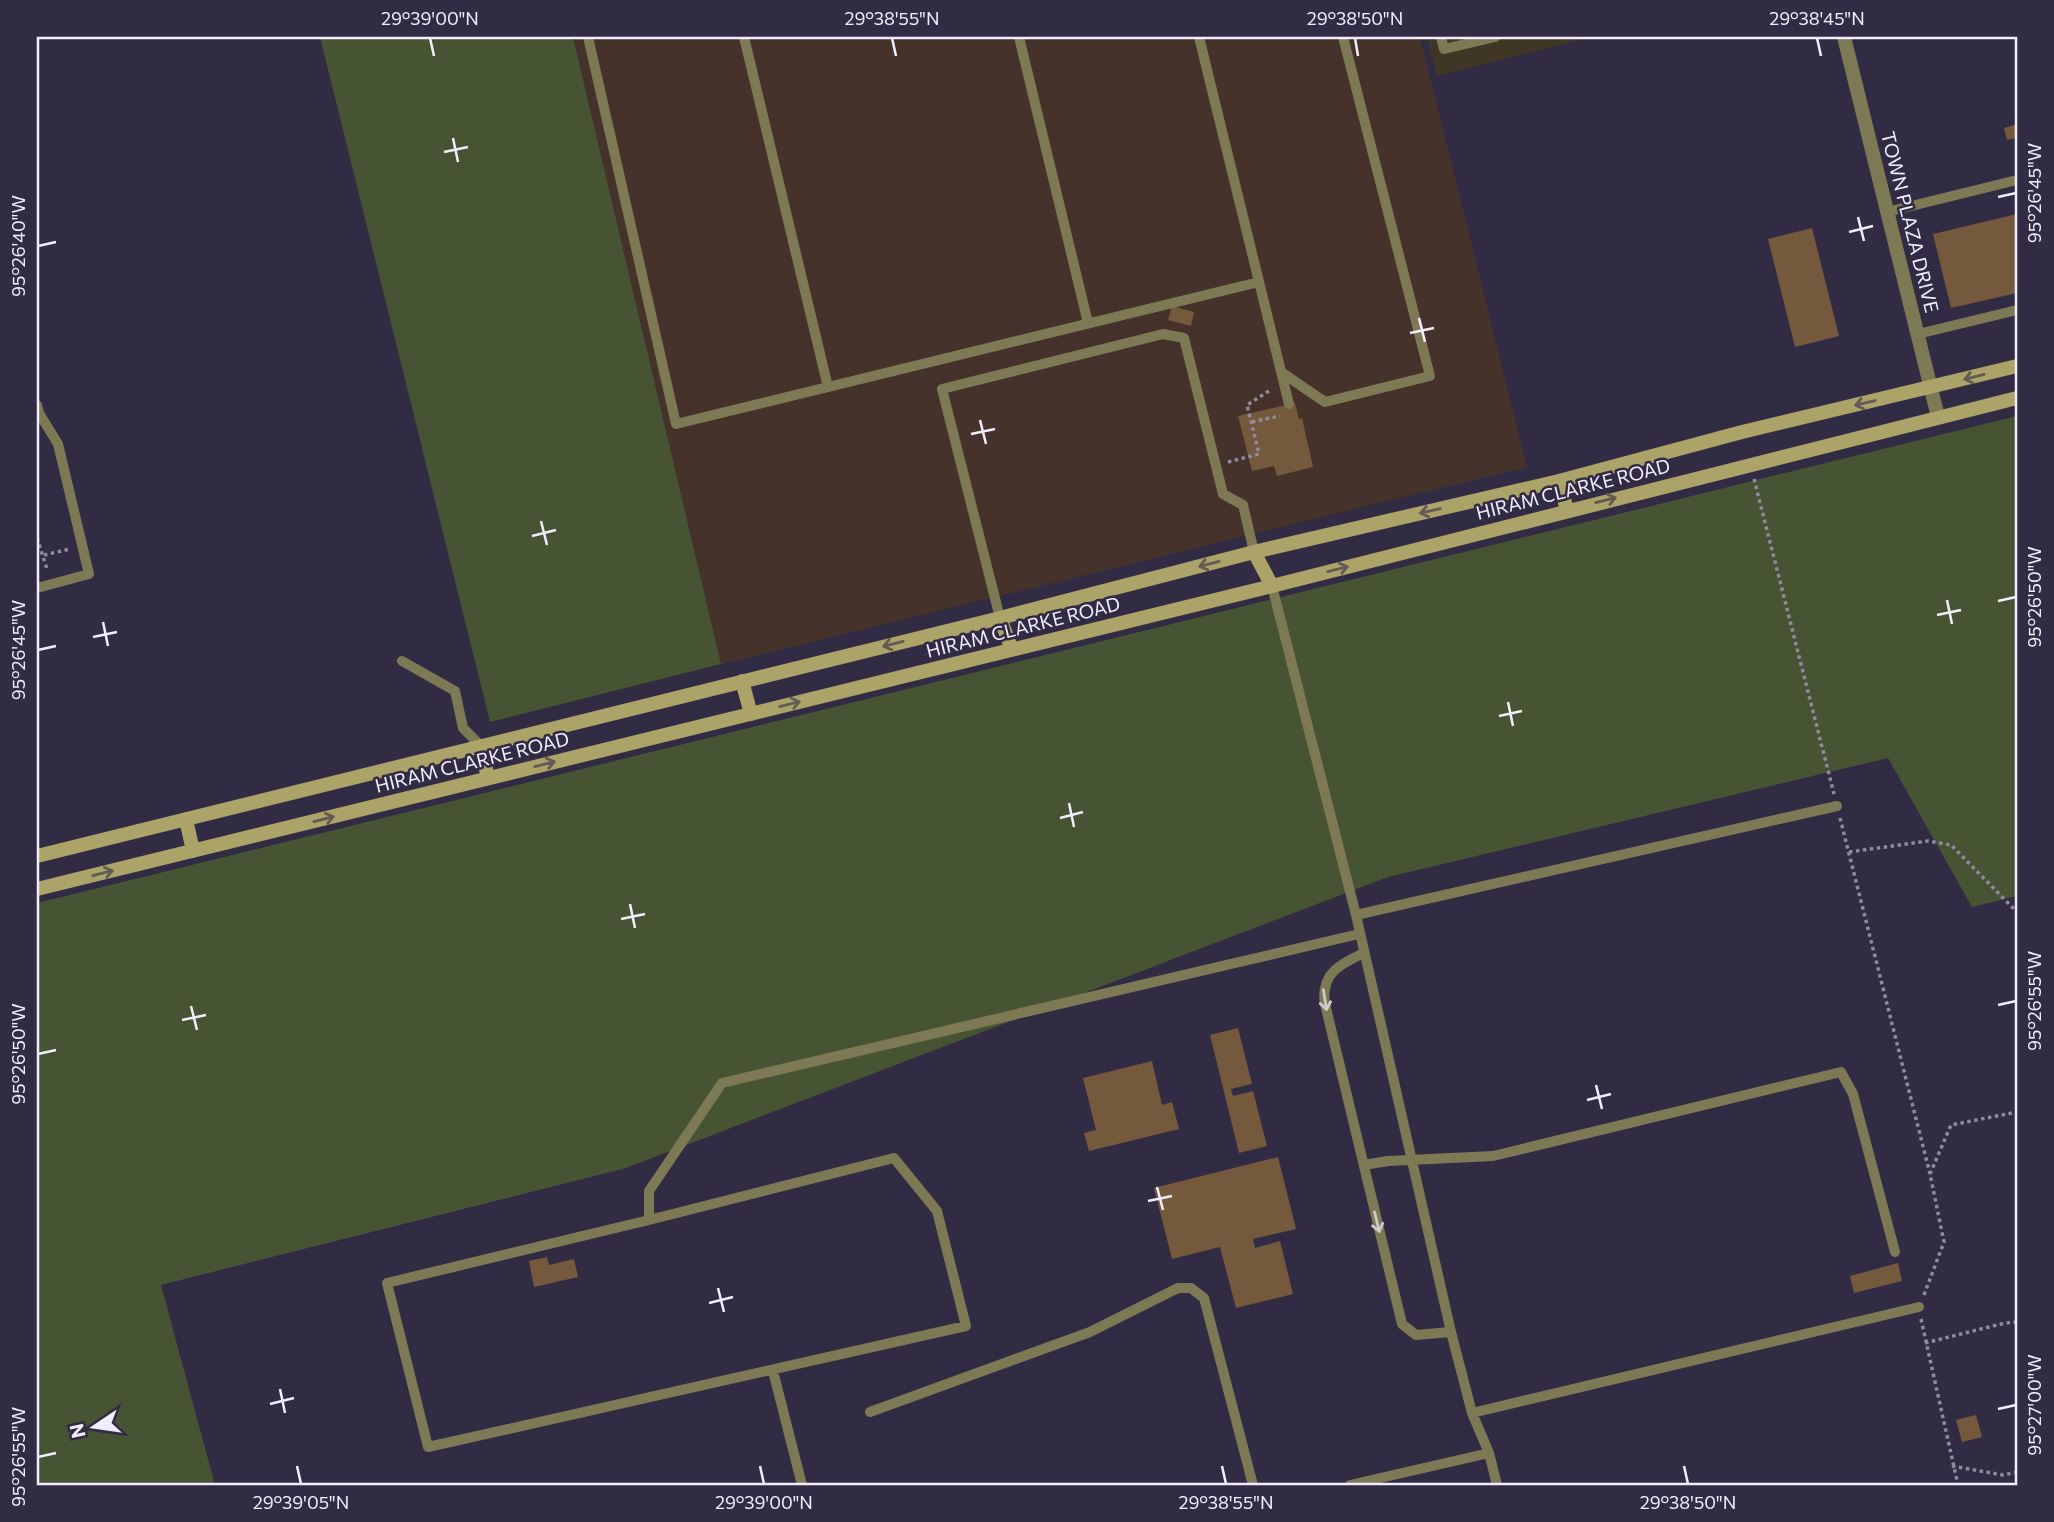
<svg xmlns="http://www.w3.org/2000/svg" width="2054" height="1522" viewBox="0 0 2054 1522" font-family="Commissioner,sans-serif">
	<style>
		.commercial { fill: #3f3625 }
		.industrial { fill: #45322b }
		.green { fill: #475433 }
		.building { fill: #75593c }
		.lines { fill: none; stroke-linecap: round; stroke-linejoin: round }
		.path { stroke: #8f8a9e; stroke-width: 3.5; stroke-dasharray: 3.5 3.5; stroke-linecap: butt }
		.lane { stroke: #7e7955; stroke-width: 10 }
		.street { stroke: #7e7955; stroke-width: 14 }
		.secondary { stroke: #aba367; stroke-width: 14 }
		.oneway { stroke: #625b52 }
		.oneway2 { stroke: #cecacb }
		.ticks { fill: none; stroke: #f1edfd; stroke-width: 2.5 }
		.labels { text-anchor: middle; stroke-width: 5; stroke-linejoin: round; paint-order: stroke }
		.street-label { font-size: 19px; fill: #f1edfd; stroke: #322b44 }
		.neatline { fill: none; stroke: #f1edfd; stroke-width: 2.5 }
		.ticks-label { font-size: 18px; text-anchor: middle; fill: #f1edfd }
	</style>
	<rect width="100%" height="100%" fill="#322b44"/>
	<!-- commercial -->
	<path class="commercial" d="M1427,37H1592L1437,76Z"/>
	<!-- industrial -->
	<path class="industrial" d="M573,37H1420L1527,467L721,664Z"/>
	<!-- green -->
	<path class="green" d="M320,37H573L721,664L490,722Z
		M2017,416V896L1972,907L1888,758L1388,877L626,1168L161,1285L215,1485H37V903Z"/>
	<!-- building -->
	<path class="building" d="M2017,124V138L2007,140L2004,128Z
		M2017,214V293L1951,308L1933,234Z
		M1812,228L1839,336L1795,347L1768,239Z
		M1172,306L1194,312L1191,326L1168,320Z
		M1295,403L1299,419L1302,418L1313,467L1277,476L1274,466L1252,471L1238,416Z
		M1238,1028L1252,1084L1231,1089L1233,1096L1253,1091L1267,1146L1239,1153L1210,1035Z
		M1152,1061L1162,1105L1172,1102L1179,1129L1089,1151L1084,1133L1096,1130L1083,1078Z
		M1278,1157L1296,1229L1253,1239L1255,1248L1280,1241L1293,1294L1236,1308L1220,1247L1172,1259L1154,1188Z
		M547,1257L549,1265L574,1259L578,1277L534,1287L529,1261Z
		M1898,1263L1902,1281L1854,1293L1850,1276Z
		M1976,1415L1982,1437L1962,1442L1956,1420Z"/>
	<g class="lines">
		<!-- path -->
		<path class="path" d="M1252,422L1280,416
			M1228,462L1259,454L1247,405L1272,389
			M1754,479L1834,794
			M37,538L47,569
			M44,555L70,549
			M1840,818L1930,1174
			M1849,852L1928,841L1951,845L2017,912
			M1924,1295L1944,1242L1930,1174L1951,1125L2017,1112
			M1921,1319L1958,1485
			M1925,1343L2005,1323L2017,1322
			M1952,1466L2003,1475L2017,1472"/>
		<!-- lane -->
		<path class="lane" d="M588,37L676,424L1259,282
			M744,37L828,387
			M1019,37L1088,323
			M1199,37L1289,404
			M1441,37L1444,49L1495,37
			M1887,212L2017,180
			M1918,334L2017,310
			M1281,372L1325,402L1430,376L1343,37
			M37,405L39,413L58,444L89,574L37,588
			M1272,586L1356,915L1451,1332L1472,1413L1489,1453L1497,1485
			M1000,618L942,389L1163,334L1184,338L1223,494L1243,505L1254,552
			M402,661L455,691L463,728L481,746
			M1356,915L1837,806
			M1364,953C1340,964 1320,974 1325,1004L1402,1324L1416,1335L1451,1332
			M894,1158L937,1211L966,1326L428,1447L387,1283L649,1220Z
			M1364,1165L1388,1161L1493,1156L1841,1072L1853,1094L1895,1252
			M649,1220V1191L722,1083L1359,934
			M773,1371L802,1485
			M870,1412L1090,1332L1178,1288H1191L1204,1298L1253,1485
			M1472,1413L1919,1307
			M1350,1485L1489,1453"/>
		<!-- street -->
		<path class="street" d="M1844,37L1938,417"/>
		<!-- secondary -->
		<path class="secondary" d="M1559,481L1567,510
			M1254,552L1272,586
			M1000,618L1012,650
			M742,681L751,714
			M481,746L488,778
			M186,819L193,851
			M37,856L1000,618L1254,552L1559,481L1742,432L2017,366
			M37,889L1272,586L2017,398"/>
	</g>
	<!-- one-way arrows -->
	<defs><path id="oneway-shaft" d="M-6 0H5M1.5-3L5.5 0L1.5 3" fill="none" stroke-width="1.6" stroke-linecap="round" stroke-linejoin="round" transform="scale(1.75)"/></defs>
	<g class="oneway">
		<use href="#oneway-shaft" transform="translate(1974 377) rotate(166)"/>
		<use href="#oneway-shaft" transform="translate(1865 403) rotate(167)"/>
		<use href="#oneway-shaft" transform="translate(1606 500) rotate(-14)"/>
		<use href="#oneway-shaft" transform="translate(1430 511) rotate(167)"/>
		<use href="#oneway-shaft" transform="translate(1209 564) rotate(165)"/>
		<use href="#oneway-shaft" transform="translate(1338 569) rotate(-14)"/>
		<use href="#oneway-shaft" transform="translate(893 644) rotate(166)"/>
		<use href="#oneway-shaft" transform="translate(790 704) rotate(-14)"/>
		<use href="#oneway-shaft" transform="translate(545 764) rotate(-14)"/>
		<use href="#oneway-shaft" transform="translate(324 819) rotate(-14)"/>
		<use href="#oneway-shaft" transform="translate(103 873) rotate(-14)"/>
	</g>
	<g class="oneway2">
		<use href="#oneway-shaft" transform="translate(1325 1000) rotate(81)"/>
		<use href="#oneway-shaft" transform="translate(1377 1222) rotate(76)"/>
	</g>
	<!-- ticks -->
	<path class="ticks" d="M430,38L434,56M892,38L896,56M1355,38L1358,56M1817,38L1821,56M453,138L458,162M444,152L468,147M1998,197L2016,193M1858,217L1864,241M1849,232L1873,226M38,246L56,242M1419,318L1425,342M1410,333L1434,328M980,420L986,444M971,434L995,429M541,521L547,545M532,536L556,530M1947,600L1952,624M1998,601L2016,597M1937,615L1961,610M103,622L108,646M93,637L117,632M38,650L56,646M1508,702L1513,726M1499,716L1522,711M1069,803L1074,827M1060,818L1083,812M630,904L635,928M621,919L645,914M1998,1005L2016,1001M191,1006L197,1030M182,1020L206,1015M38,1054L56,1050M1596,1085L1602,1109M1587,1100L1611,1094M1157,1187L1163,1210M1148,1201L1172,1196M718,1288L724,1312M709,1303L733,1297M280,1389L285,1413M270,1404L294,1398M1998,1409L2016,1405M38,1457L56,1453M297,1466L301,1484M760,1466L764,1484M1222,1466L1226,1484M1684,1466L1688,1484"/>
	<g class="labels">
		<!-- street labels -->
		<g class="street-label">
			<text transform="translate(1910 222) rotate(76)" y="7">TOWN PLAZA DRIVE</text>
			<text transform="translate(1573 489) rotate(-14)" y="7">HIRAM CLARKE ROAD</text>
			<text transform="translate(1023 627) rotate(-14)" y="7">HIRAM CLARKE ROAD</text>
			<text transform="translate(472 762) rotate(-14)" y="7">HIRAM CLARKE ROAD</text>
		</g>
	</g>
	<!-- border -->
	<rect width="2054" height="1522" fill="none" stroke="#322b44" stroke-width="77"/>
	<!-- north arrow -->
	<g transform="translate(94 1427) rotate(257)" stroke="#322b44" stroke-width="5" paint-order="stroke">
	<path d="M0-5L12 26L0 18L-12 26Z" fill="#f1edfd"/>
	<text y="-10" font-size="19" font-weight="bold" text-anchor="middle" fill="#f1edfd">N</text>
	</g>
	<rect x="38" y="38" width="1978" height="1446" class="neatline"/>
	<g class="ticks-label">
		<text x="430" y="25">29°39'00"N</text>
		<text x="892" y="25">29°38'55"N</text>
		<text x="1355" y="25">29°38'50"N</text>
		<text x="1817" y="25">29°38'45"N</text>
		<text transform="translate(2035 193) rotate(-90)" y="6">95°26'45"W</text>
		<text transform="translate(19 246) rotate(-90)" y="6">95°26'40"W</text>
		<text transform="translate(2035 597) rotate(-90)" y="6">95°26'50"W</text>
		<text transform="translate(19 650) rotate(-90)" y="6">95°26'45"W</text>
		<text transform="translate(2035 1001) rotate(-90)" y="6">95°26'55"W</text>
		<text transform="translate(19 1054) rotate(-90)" y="6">95°26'50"W</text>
		<text transform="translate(2035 1405) rotate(-90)" y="6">95°27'00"W</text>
		<text transform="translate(19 1457) rotate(-90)" y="6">95°26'55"W</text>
		<text x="301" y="1509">29°39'05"N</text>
		<text x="764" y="1509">29°39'00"N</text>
		<text x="1226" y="1509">29°38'55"N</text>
		<text x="1688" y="1509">29°38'50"N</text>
	</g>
</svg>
